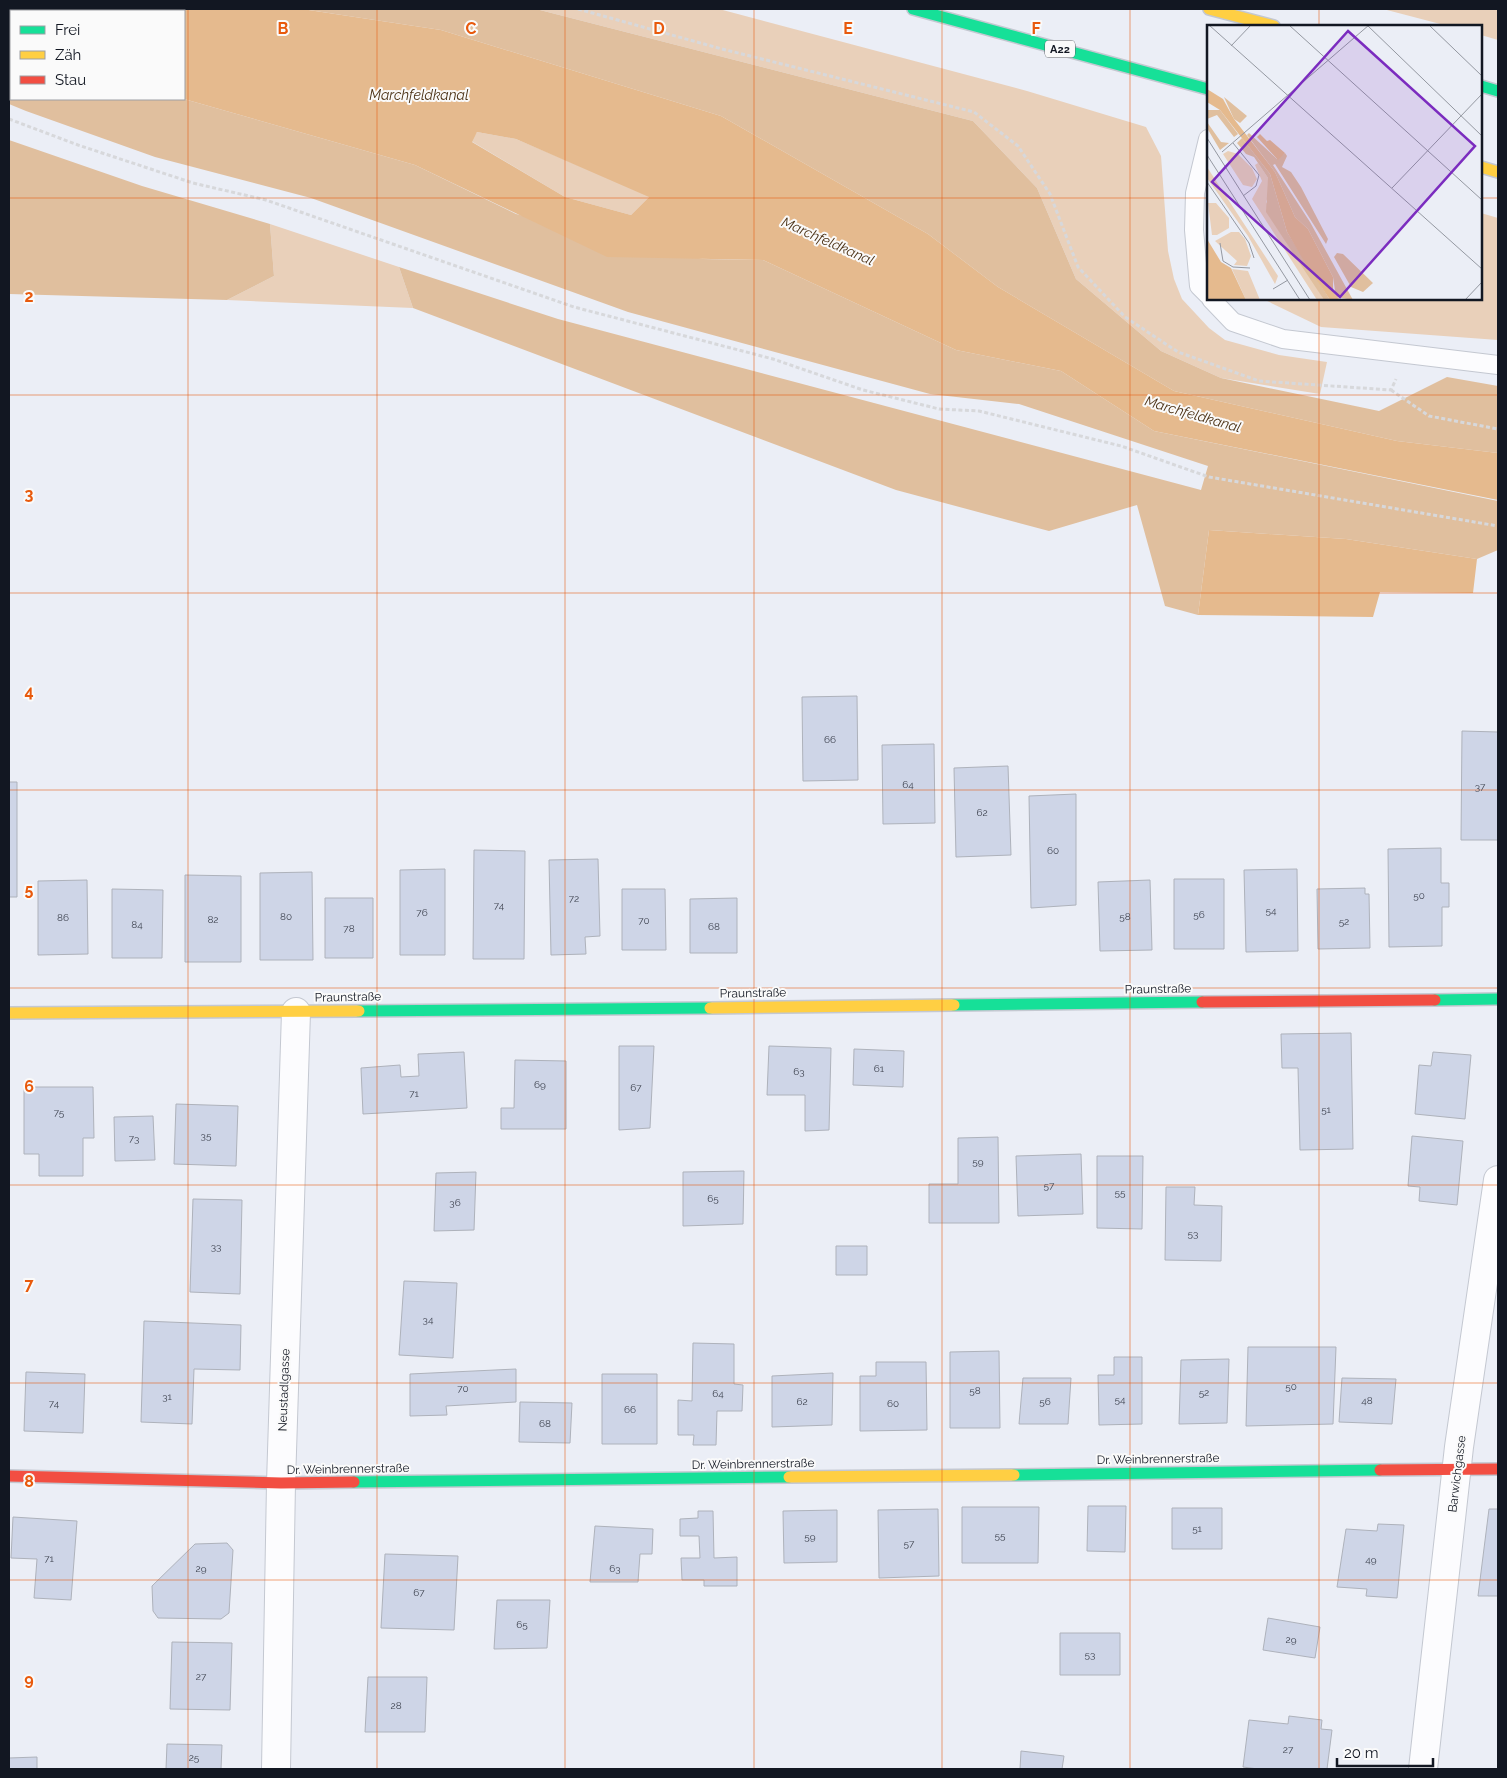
<svg xmlns="http://www.w3.org/2000/svg" width="1507" height="1778" viewBox="0 0 1507 1778" font-family="Raleway,sans-serif">
	<style>
		.green { fill: #e9d0ba }
		.forest { fill: #e0bf9e }
		.water { fill: #e5ba8e; fill-rule: evenodd }
		.building { fill: #ced5e7; stroke: #aeb2bb }
		.lines { fill: none; stroke-linecap: round; stroke-linejoin: round }
		.lane-casing { stroke: #c4c8d1; stroke-width: 20 }
		.street-casing { stroke: #c4c8d1; stroke-width: 30 }
		.fast-casing { stroke: #c4c8d1; stroke-width: 14 }
		.slow-casing { stroke: #c4c8d1; stroke-width: 14 }
		.jam-casing { stroke: #c4c8d1; stroke-width: 14 }
		.path { stroke: #d7d8db; stroke-width: 3; stroke-dasharray: 4 2.5; stroke-linecap: butt }
		.lane { stroke: #fcfcfe; stroke-width: 18 }
		.street { stroke: #fcfcfe; stroke-width: 28 }
		.fast { stroke: #16e098; stroke-width: 11 }
		.slow { stroke: #ffcf43; stroke-width: 11 }
		.jam { stroke: #f24e42; stroke-width: 11 }
		.grid { fill: none; stroke: #e8590c; stroke-width: 1; stroke-opacity: 0.55 }
		.labels { text-anchor: middle; stroke-width: 4; stroke-linejoin: round; paint-order: stroke }
		.number-label { font-size: 10px; fill: #414653 }
		.shield { fill: #fafafa; stroke: #585b63; stroke-width: 1 }
		.shield-label { font-size: 11px; font-weight: bold; fill: #121722 }
		.street-label { font-size: 12px; fill: #121722; stroke: #fafafa }
		.water-label { font-size: 14px; font-style: italic; fill: #4b3115; stroke: #fafafa }
		.inset-road { fill: none; stroke: #9498a1; stroke-width: 1 }
		.view { fill: #7b2cbf; fill-opacity: 0.15; stroke: #7b2cbf; stroke-width: 2.5 }
		.inset-edge { fill: none; stroke: #121722; stroke-width: 2.5 }
		.grid-label { font-size: 16px; text-anchor: middle; font-weight: bold; fill: #e8590c; stroke: #fafafa; stroke-width: 4; stroke-linejoin: round; paint-order: stroke }
	</style>
	<rect width="100%" height="100%" fill="#ebeef6"/>
	<!-- green -->
	<path class="green" d="M536,9H719L1027,91L1146,127L1161,156L1168,251L1174,279L1182,299L1209,328L1225,340L1279,355L1327,362L1320,394L1221,378L1161,351L1076,279L1037,188L973,121Z
		M1383,9H1498V40L1481,35V26H1448Z
		M477,132L516,139L650,196L631,215L565,197L471,141Z
		M1481,213L1498,218V340L1321,327L1263,299H1481Z
		M270,224L399,267L413,308L227,300L274,276Z"/>
	<!-- forest -->
	<path class="forest" d="M9,9H83L85,11H11V99H184L415,165L516,214L703,259L763,260L956,350L1061,371L1154,431L1498,501V550L1477,559L1346,539L1209,530L1198,615L1165,606L1137,505L1049,531L896,490L413,308L399,267L558,319L1201,490L1208,466L1019,404L930,394L628,312L311,198L155,157L26,111L9,104Z
		M302,9H536L973,121L1037,188L1076,279L1161,351L1221,378L1379,411L1447,377L1498,386V453L1397,441L1174,391L998,287L928,234L721,116L441,30Z
		M9,140L142,186L270,224L274,276L227,300L9,294Z"/>
	<!-- water -->
	<path class="water" d="M83,9H302L441,30L721,116L928,234L998,287L1174,391L1397,441L1498,453V500L1154,431L1061,371L956,350L763,260L607,257L415,165L184,99V11H85ZM477,132L516,139L649,197L631,215L565,197L472,142Z
		M1209,530L1346,539L1477,559L1473,593L1380,592L1373,617L1198,615Z"/>
	<!-- building -->
	<path class="building" d="M857,696L858,780L803,781L802,697Z
		M1462,731L1498,732V840H1461Z
		M934,744L935,823L883,824L882,745Z
		M1008,766L1011,855L956,857L954,768Z
		M9,782H17V897H9Z
		M1076,794V905L1031,908L1029,796Z
		M1441,848V883H1449V907H1442V946L1389,947L1388,849Z
		M474,850L525,851L524,959H473Z
		M598,859L600,936L585,937L586,954L551,955L549,860Z
		M445,869V955H400V870Z
		M1297,869L1298,951L1246,952L1244,870Z
		M312,872L313,960H260V873Z
		M185,875L241,876V962H185Z
		M1174,879H1224V949H1174Z
		M87,880L88,954L38,955V881Z
		M1150,880L1152,950L1100,951L1098,882Z
		M1365,888V894H1369L1370,948L1318,949L1317,889Z
		M112,889L163,890L162,958H112Z
		M622,889H665L666,950H622Z
		M325,898H373V958H325Z
		M737,898V953H690V899Z
		M1351,1033L1353,1149L1300,1150L1298,1068H1282L1281,1034Z
		M619,1046H654L650,1128L619,1130Z
		M769,1046L831,1048L829,1130L805,1131V1095H767Z
		M854,1049L904,1051L903,1087L853,1085Z
		M464,1052L467,1108L363,1114L361,1068L400,1065L401,1077L419,1076L418,1054Z
		M1433,1052L1471,1055L1465,1119L1415,1114L1419,1065L1431,1066Z
		M515,1060L566,1061V1129H501V1108H514Z
		M24,1087H93L94,1138H83V1176H39V1154H24Z
		M176,1104L238,1106L236,1166L174,1164Z
		M153,1116L155,1160L115,1161L114,1117Z
		M1412,1136L1463,1141L1457,1205L1419,1201L1420,1187L1408,1186Z
		M998,1137L999,1223H929V1184H958V1138Z
		M1081,1154L1083,1214L1018,1216L1016,1156Z
		M1097,1156H1143L1142,1229L1097,1228Z
		M744,1171L743,1224L683,1226V1172Z
		M476,1172L474,1230L434,1231L436,1173Z
		M1166,1187H1195L1194,1205L1222,1206L1221,1261L1165,1260Z
		M193,1199L242,1200L240,1294L190,1292Z
		M836,1246H867V1275H836Z
		M404,1281L457,1283L453,1358L399,1355Z
		M144,1321L241,1325L240,1370L194,1369L192,1424L141,1422Z
		M693,1343L734,1344V1384L743,1385L742,1411H717L716,1445H693L694,1435H678V1400L692,1401Z
		M1248,1347H1336L1333,1424L1246,1426Z
		M999,1351L1000,1428H950V1352Z
		M1114,1357H1142V1424L1099,1425L1098,1375H1114Z
		M1229,1359L1227,1423L1179,1424L1181,1360Z
		M876,1362H926L927,1430L860,1431V1376H876Z
		M516,1369V1402L446,1406L447,1415L410,1416V1374Z
		M26,1372L85,1374L83,1433L24,1431Z
		M833,1373L832,1425L772,1427V1376Z
		M602,1374H657V1444H602Z
		M1023,1378H1071L1068,1424H1019Z
		M1342,1378L1396,1379L1392,1424L1339,1422Z
		M520,1402L572,1403L570,1443L519,1442Z
		M1088,1506H1126L1125,1552L1087,1551Z
		M962,1507H1039L1038,1563H962Z
		M1172,1508H1222V1549H1172Z
		M938,1509L939,1576L879,1578L878,1510Z
		M1489,1509H1498V1596H1478Z
		M837,1510V1562L784,1563L783,1511Z
		M698,1511H713L714,1558L737,1557V1586H704V1580H682L681,1558H700L699,1536H680V1519L698,1518Z
		M13,1517L77,1521L71,1600L34,1598L37,1559L11,1558Z
		M1378,1524L1404,1525L1397,1598L1366,1596L1367,1589L1337,1587L1346,1529L1377,1531Z
		M595,1526L653,1529L652,1554H640L638,1582H590Z
		M227,1543L233,1550L229,1613L221,1619L158,1618L153,1611L152,1586L195,1544Z
		M385,1554L458,1556L454,1630L381,1628Z
		M497,1600H550L547,1648L494,1649Z
		M1268,1618L1320,1627L1315,1658L1263,1650Z
		M1060,1633H1120V1675H1060Z
		M172,1642L232,1643L230,1710L170,1709Z
		M368,1677H427L425,1732H365Z
		M1289,1716L1322,1720L1321,1729L1332,1730L1327,1769H1258L1243,1767L1249,1720L1288,1724Z
		M167,1744L222,1745L221,1769H166Z
		M1021,1751L1064,1756L1062,1769H1020Z
		M37,1757V1769H9V1758Z"/>
	<g class="lines">
		<!-- lane casing -->
		<g class="lane-casing">
			<path id="lane" d="M1208,139L1195,193L1194,230L1199,286L1208,295
				M1211,299L1233,322L1283,339L1498,365"/>
		</g>
		<!-- street casing -->
		<g class="street-casing">
			<path id="street" d="M276,1769L281,1483L296,1012
				M1423,1769L1459,1447L1498,1180"/>
		</g>
		<!-- fast casing -->
		<g class="fast-casing">
			<path id="fast" d="M913,9L1208,89
				M1481,86L1498,91
				M1435,1000L1498,999
				M954,1005L1202,1002
				M359,1011L710,1008
				M1014,1475L1380,1470
				M354,1482L789,1477"/>
		</g>
		<!-- slow casing -->
		<g class="slow-casing">
			<path id="slow" d="M1209,9L1274,26
				M1481,167L1498,172
				M710,1008L954,1005
				M9,1013L359,1011
				M789,1477L1014,1475"/>
		</g>
		<!-- jam casing -->
		<g class="jam-casing">
			<path id="jam" d="M1202,1002L1435,1000
				M1380,1470L1498,1469
				M9,1476L281,1483L354,1482"/>
		</g>
		<!-- path -->
		<path class="path" d="M578,9L722,49L974,112L1018,146L1050,194L1078,267L1125,317L1178,352L1259,381L1391,390L1396,379
			M9,119L78,145L193,183L266,200L574,307L773,359L863,390L939,409L979,411L1121,446L1209,477L1498,526
			M1391,390L1429,416L1498,429"/>
		<!-- lane -->
		<use href="#lane" class="lane"/>
		<!-- street -->
		<use href="#street" class="street"/>
		<!-- fast -->
		<use href="#fast" class="fast"/>
		<!-- slow -->
		<use href="#slow" class="slow"/>
		<!-- jam -->
		<use href="#jam" class="jam"/>
	</g>
	<!-- grid -->
	<path class="grid" d="M188,9V1769M377,9V1769M565,9V1769M754,9V1769M942,9V1769M1130,9V1769M1319,9V26M9,198H1208M1481,198H1498M1319,299V1769M9,395H1498M9,593H1498M9,790H1498M9,988H1498M9,1185H1498M9,1383H1498M9,1580H1498"/>
	<g class="labels">
		<!-- number labels -->
		<g class="number-label">
			<text x="830" y="743">66</text>
			<text x="908" y="788">64</text>
			<text x="1480" y="790">37</text>
			<text x="982" y="816">62</text>
			<text x="1053" y="854">60</text>
			<text x="1419" y="899">50</text>
			<text x="574" y="902">72</text>
			<text x="499" y="909">74</text>
			<text x="1271" y="914">54</text>
			<text x="422" y="916">76</text>
			<text x="1199" y="918">56</text>
			<text x="286" y="920">80</text>
			<text x="1125" y="920">58</text>
			<text x="63" y="921">86</text>
			<text x="213" y="923">82</text>
			<text x="644" y="924">70</text>
			<text x="1344" y="925">52</text>
			<text x="137" y="928">84</text>
			<text x="714" y="930">68</text>
			<text x="349" y="932">78</text>
			<text x="879" y="1072">61</text>
			<text x="799" y="1075">63</text>
			<text x="540" y="1088">69</text>
			<text x="636" y="1091">67</text>
			<text x="414" y="1097">71</text>
			<text x="1326" y="1113">51</text>
			<text x="59" y="1116">75</text>
			<text x="206" y="1139">35</text>
			<text x="134" y="1142">73</text>
			<text x="978" y="1165">59</text>
			<text x="1049" y="1189">57</text>
			<text x="1120" y="1196">55</text>
			<text x="713" y="1202">65</text>
			<text x="455" y="1206">36</text>
			<text x="1193" y="1237">53</text>
			<text x="216" y="1250">33</text>
			<text x="428" y="1323">34</text>
			<text x="1291" y="1390">50</text>
			<text x="463" y="1392">70</text>
			<text x="975" y="1394">58</text>
			<text x="1204" y="1396">52</text>
			<text x="718" y="1397">64</text>
			<text x="167" y="1400">31</text>
			<text x="1120" y="1403">54</text>
			<text x="1367" y="1404">48</text>
			<text x="802" y="1405">62</text>
			<text x="1045" y="1405">56</text>
			<text x="54" y="1407">74</text>
			<text x="893" y="1407">60</text>
			<text x="630" y="1413">66</text>
			<text x="545" y="1427">68</text>
			<text x="1197" y="1532">51</text>
			<text x="1000" y="1539">55</text>
			<text x="810" y="1540">59</text>
			<text x="909" y="1547">57</text>
			<text x="49" y="1562">71</text>
			<text x="1371" y="1563">49</text>
			<text x="201" y="1572">29</text>
			<text x="615" y="1572">63</text>
			<text x="419" y="1596">67</text>
			<text x="522" y="1628">65</text>
			<text x="1291" y="1643">29</text>
			<text x="1090" y="1658">53</text>
			<text x="201" y="1680">27</text>
			<text x="396" y="1709">28</text>
			<text x="1288" y="1753">27</text>
			<text x="194" y="1761">25</text>
		</g>
		<!-- shield labels -->
		<rect class="shield" x="1045" y="40.5" width="30" height="17" rx="4"/>
		<g class="shield-label">
			<text x="1060" y="53">A22</text>
		</g>
		<!-- street labels -->
		<g class="street-label">
			<text transform="translate(1158 989) rotate(-1)" y="4">Praunstraße</text>
			<text transform="translate(753 993) rotate(-1)" y="4">Praunstraße</text>
			<text transform="translate(348 997) rotate(-1)" y="4">Praunstraße</text>
			<text transform="translate(284 1390) rotate(-88)" y="4">Neustadlgasse</text>
			<text transform="translate(1158 1459) rotate(-1)" y="4">Dr. Weinbrennerstraße</text>
			<text transform="translate(753 1464) rotate(-1)" y="4">Dr. Weinbrennerstraße</text>
			<text transform="translate(348 1469) rotate(-1)" y="4">Dr. Weinbrennerstraße</text>
			<text transform="translate(1457 1474) rotate(-83)" y="4">Barwichgasse</text>
		</g>
		<!-- water labels -->
		<g class="water-label">
			<text x="419" y="100">Marchfeldkanal</text>
			<text transform="translate(828 241) rotate(24)" y="5">Marchfeldkanal</text>
			<text transform="translate(1193 414) rotate(16)" y="5">Marchfeldkanal</text>
		</g>
	</g>
	<!-- overview -->
	<g transform="translate(1207 25)">
		<rect width="275" height="275" fill="#ebeef6"/>
		<path d="M21,126L31,129L45,143L50,154L45,162L36,160L16,129ZM51,138L61,153L63,166L59,177L117,275H110L45,174L55,156L48,140ZM0,142L71,251L68,259L41,211L0,153ZM1,178H9L22,193V203L10,210H5ZM24,207H32L38,214L44,231L40,241L27,240L30,236L8,216ZM25,244L41,246L53,275H39Z" fill="#e9d0ba"/>
		<path d="M17,72L40,91L33,98L27,94ZM0,85H13L31,109L27,112L10,90L0,94ZM0,97L14,117L22,118L13,125L0,103ZM42,108L70,134L78,128L80,131L75,142L84,147L94,162L121,214L119,219L68,139L66,140L103,197L146,275L129,272L126,252L101,204L88,192L68,147L40,110ZM35,113L63,149L80,207L123,275H117L59,187L61,153L47,132L39,129L30,118ZM130,228L136,229L166,258L156,267L144,262L127,232Z" fill="#e0bf9e"/>
		<path d="M0,64L16,74L27,94L68,147L88,192L101,204L126,252V267L133,275H123L97,236L80,207L63,149L13,85L0,77ZM53,109L60,116L63,115L78,128L71,135L50,112ZM0,214L14,237L24,243L39,275H0Z" fill="#e5ba8e"/>
		<path class="inset-road" d="M2,0L275,244M82,0L275,175M160,0L275,111M222,0L275,51M24,21L44,0M0,113L103,275M26,118L52,150L49,161L36,171M15,127L162,0M0,130L93,275M0,157L42,218L47,233M185,163L275,69M13,218L16,236L26,242L43,243M66,264L81,255M258,275L275,257"/>
		<path class="view" d="M141,6L268,121L133,272L5,157Z"/>
		<rect width="275" height="275" class="inset-edge"/>
	</g>
	<g class="grid-label">
		<text x="283" y="34">B</text>
		<text x="471" y="34">C</text>
		<text x="659" y="34">D</text>
		<text x="848" y="34">E</text>
		<text x="1036" y="34">F</text>
		<text x="29" y="302">2</text>
		<text x="29" y="500">3</text>
		<text x="29" y="697">4</text>
		<text x="29" y="895">5</text>
		<text x="29" y="1092">6</text>
		<text x="29" y="1290">7</text>
		<text x="29" y="1487">8</text>
		<text x="29" y="1685">9</text>
	</g>
	<!-- border -->
	<rect width="1507" height="1778" fill="none" stroke="#121722" stroke-width="20"/>
	<!-- legend -->
	<rect x="10" y="10" width="175" height="90" fill="#fafafa" stroke="#9d9fa4"/>
	<rect x="20" y="26" width="25" height="8" fill="#16e098" stroke="#9d9fa4"/>
	<text x="55" y="35" font-size="15" fill="#121722">Frei</text>
	<rect x="20" y="51" width="25" height="8" fill="#ffcf43" stroke="#9d9fa4"/>
	<text x="55" y="60" font-size="15" fill="#121722">Zäh</text>
	<rect x="20" y="76" width="25" height="8" fill="#f24e42" stroke="#9d9fa4"/>
	<text x="55" y="85" font-size="15" fill="#121722">Stau</text>
	<!-- scale -->
	<path d="M1337 1758v8h96v-8" fill="none" stroke="#121722" stroke-width="2.5"/>
	<text x="1344" y="1758" font-size="15" fill="#121722" stroke="#fafafa" stroke-width="4" paint-order="stroke">20 m</text>
</svg>
